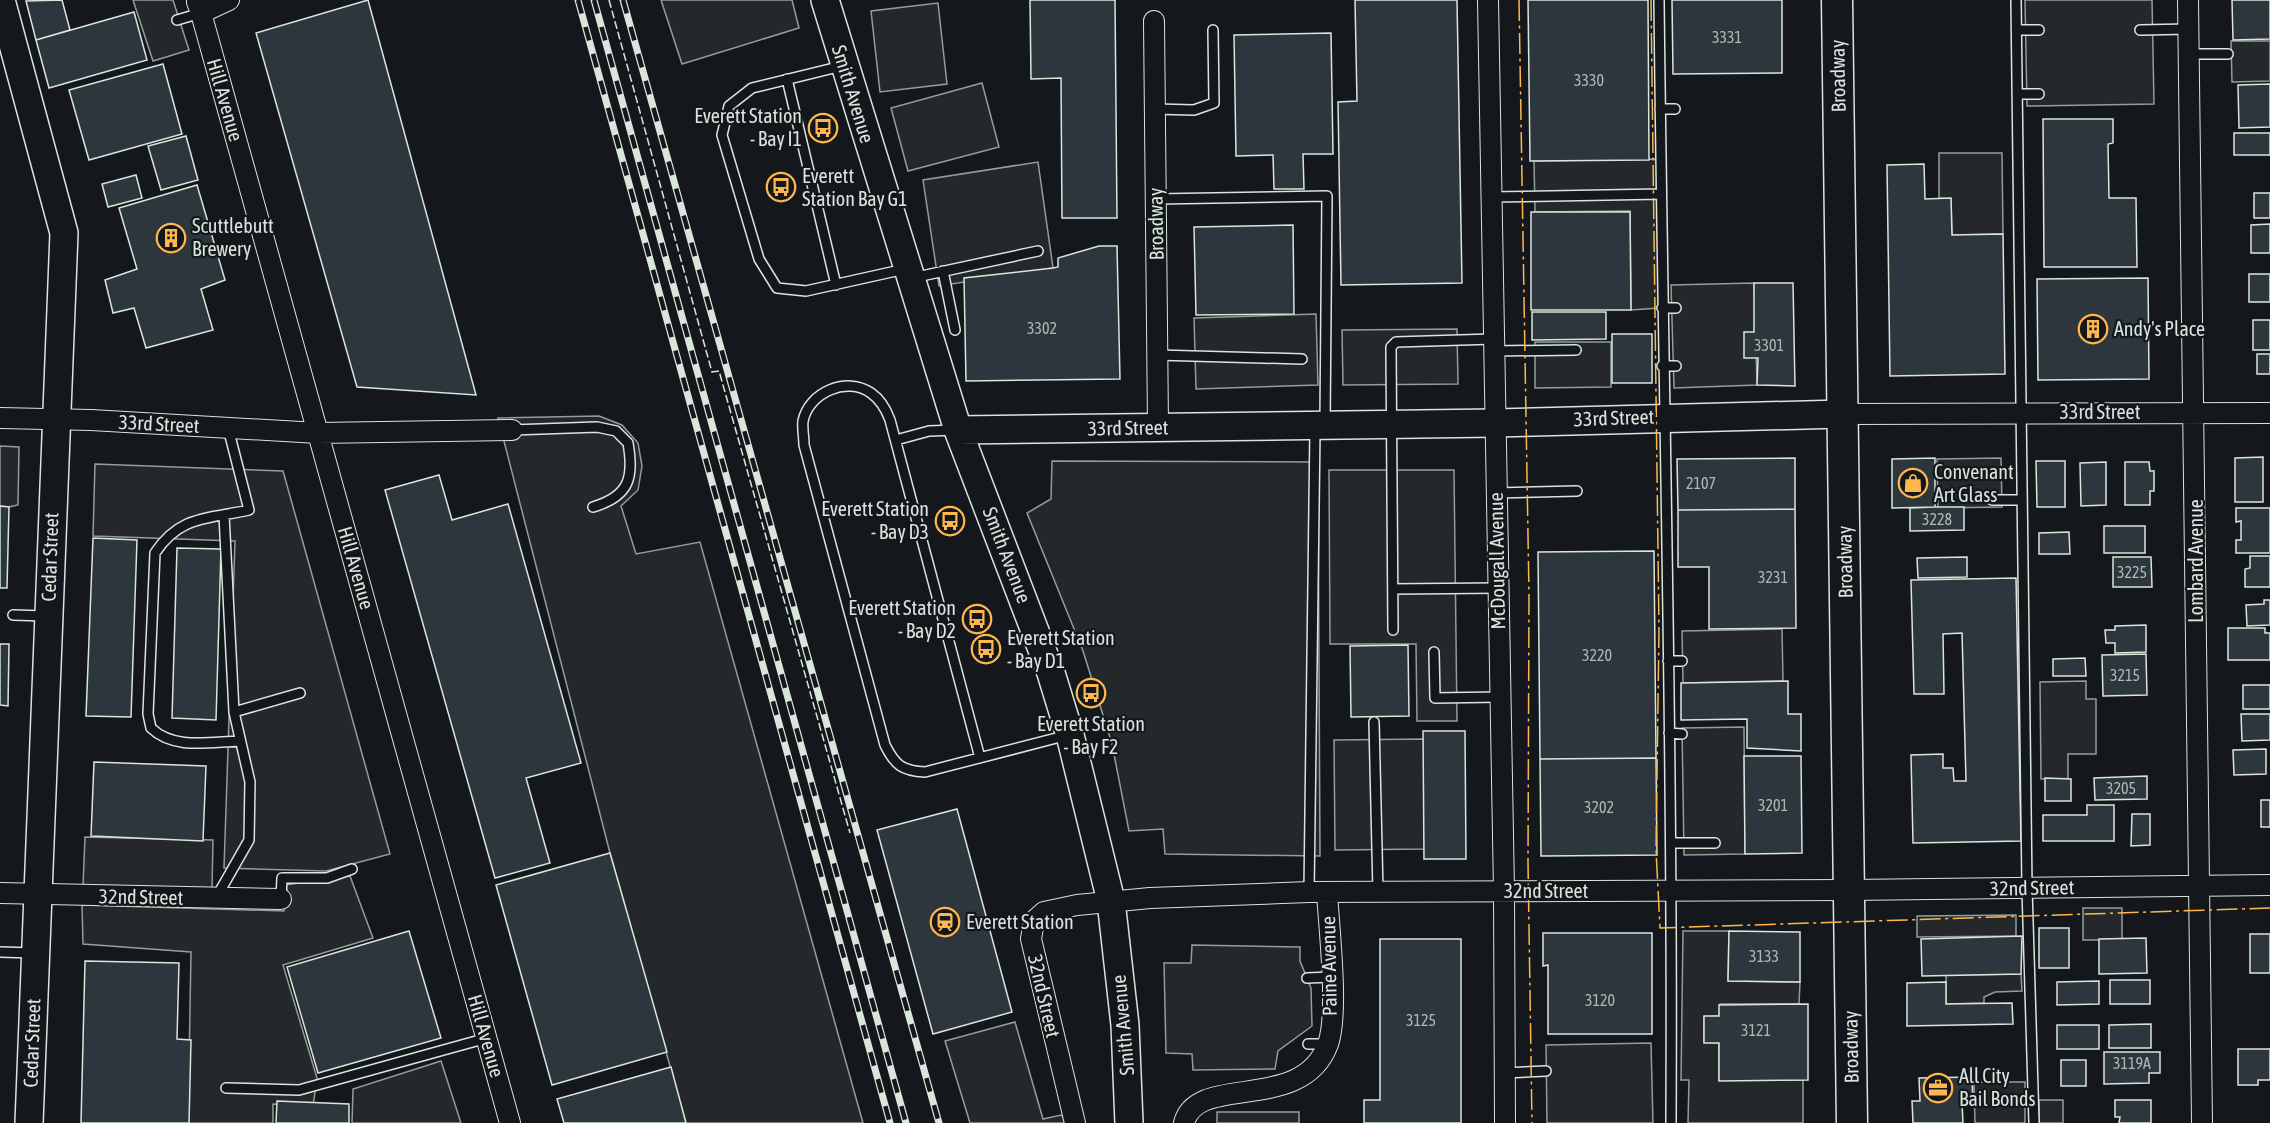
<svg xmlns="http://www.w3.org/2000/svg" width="2270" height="1123" viewBox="0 0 2270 1123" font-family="'Asap Condensed',sans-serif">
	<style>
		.parking { fill: #24282b; stroke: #939e99; stroke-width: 1.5 }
		.building { fill: #2c363c; stroke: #d8e6dc; stroke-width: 1.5 }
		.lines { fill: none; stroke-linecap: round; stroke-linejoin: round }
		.lane-casing { stroke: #d8e6dc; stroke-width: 12 }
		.street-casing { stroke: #d8e6dc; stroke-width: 22 }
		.secondary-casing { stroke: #d8e6dc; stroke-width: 30 }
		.primary-casing { stroke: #d8e6dc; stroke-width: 33 }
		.lane { stroke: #14181c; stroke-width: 9 }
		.street { stroke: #14181c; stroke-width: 20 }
		.secondary { stroke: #14181c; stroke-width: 27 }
		.primary { stroke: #14181c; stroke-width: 30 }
		.rail-casing { stroke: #d8e6dc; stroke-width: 7 }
		.rail { stroke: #14181c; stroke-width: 4.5; stroke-dasharray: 14; stroke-linecap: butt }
		.fence { stroke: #d8e6dc; stroke-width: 1.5; stroke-dasharray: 8 3; stroke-linecap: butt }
		.power { stroke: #ffb74d; stroke-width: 1.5; stroke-dasharray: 21 4.5 3 4.5; stroke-linecap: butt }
		.labels { text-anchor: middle; stroke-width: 4.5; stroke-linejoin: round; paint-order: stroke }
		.number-label { font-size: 16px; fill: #adbab4 }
		.street-label { font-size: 20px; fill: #d8e6dc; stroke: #14181c }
		.poi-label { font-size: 20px; fill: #d8e6dc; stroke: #14181c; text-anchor: start }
	</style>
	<rect width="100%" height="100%" fill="#14181c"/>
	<!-- parking -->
	<path class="parking" d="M133,0H173L189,50L153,61Z
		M661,0H792L799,28L682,64Z
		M2025,0H2152L2154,104L2027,106Z
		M938,3L947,84L880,92L871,11Z
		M2231,41H2270V81L2232,82Z
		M982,83L999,147L908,171L891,108Z
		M1939,153H2002L2003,234L1952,235L1951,199L1939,198Z
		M1657,159L1659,308L1631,310L1630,211L1535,212L1534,161Z
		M1038,162L1053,268L939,286L923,180Z
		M1754,283L1757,385L1674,388L1671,285Z
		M1316,314L1318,385L1196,389L1194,318Z
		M1457,329L1458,384L1343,385L1342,330Z
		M1535,342H1611V387L1535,388Z
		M599,416L622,425L638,443L642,466L638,490L621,506L636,554L700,542L863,1123H686L610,853L498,418Z
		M0,446L19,447L18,505L9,507L0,506Z
		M2001,458L2002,507L1938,508L1937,459Z
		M1052,461L1318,462L1320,856L1165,854L1163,829L1129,831L1112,744L1083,651L1027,513L1051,499Z
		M95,464L283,471L390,854L326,871L224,868L235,541L93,536Z
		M1329,470H1454L1457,721H1417L1416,644H1330Z
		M1782,629L1783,681L1683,683L1682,631Z
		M2086,681V699H2096V754H2068V779H2041L2040,682Z
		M1744,727L1745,854L1684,855L1682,728Z
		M1424,739L1425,849L1335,850L1334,740Z
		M85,837L213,840L212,889L83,886Z
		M350,876L373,938L283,965L317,1078L313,1106L273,1104V1123H188L191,952L83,944L82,905L284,911L285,885Z
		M2083,908H2122V940H2083Z
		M2016,915V936L1917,937V916Z
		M1683,931H1729L1728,981L1800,982L1799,1004H1720L1719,1016L1704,1017V1042L1719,1043V1080H1803V1123H1688L1689,1080H1681Z
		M1192,945L1300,947V961L1311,988L1312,1026L1278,1051L1275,1069L1193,1070L1192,1054L1166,1053L1164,963H1191Z
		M2021,974L2022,991L1995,992L1984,997V1003L1946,1004V975Z
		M1015,1022L1043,1119L1061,1115L1069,1123H970L945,1041Z
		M1651,1043L1653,1123H1547L1546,1045Z
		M441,1061L461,1123H352L353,1089Z
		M1974,1082H2025V1123H1975Z
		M2039,1100H2063V1123H2039Z
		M1217,1112H1299V1123H1217Z"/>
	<!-- building -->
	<path class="building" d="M62,0L70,30L36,40L26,1Z
		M368,0L476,395L357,387L256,33Z
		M1030,0H1115L1117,218H1062L1061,78L1031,79Z
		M1355,0H1457L1462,283L1341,285L1338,102L1357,101Z
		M1528,0H1648L1649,160L1530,161Z
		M1672,0H1782V73L1673,74Z
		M2232,0H2270V39L2233,40Z
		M134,12L147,60L49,88L36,40Z
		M1331,33L1333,154H1303L1304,189H1274L1273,155L1236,156L1234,35Z
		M163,64L182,134L89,160L69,90Z
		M2270,84V127L2239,128L2238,85Z
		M2043,119H2113V143L2108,144L2109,198H2136L2137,267H2044Z
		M2234,133H2270V155H2234Z
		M186,136L198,180L161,190L148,146Z
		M1924,164L1925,199L1951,198L1952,235L2003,234L2005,374L1890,376L1887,165Z
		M136,175L142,198L108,207L102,184Z
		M197,185L225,280L201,289L213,330L146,348L134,308L113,313L105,280L137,269L119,208Z
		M2254,193H2270V218H2254Z
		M1531,212H1630L1631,310H1531Z
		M2270,224V253H2251V225Z
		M1293,225L1294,314L1196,315L1194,227Z
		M1099,246H1117L1120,379L966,381L964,278L1053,268L1058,267V258Z
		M2249,274H2270V302H2249Z
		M2148,278L2149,379L2038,380L2037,279Z
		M1754,283H1793L1795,386L1757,385L1758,358H1744V332H1754Z
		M1532,312H1606V339L1532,340Z
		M2253,320H2270V350H2253Z
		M1612,334H1652V383H1612Z
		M2257,354H2270V374H2257Z
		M2263,457V502H2235V458Z
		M1795,458V509L1678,510L1677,459Z
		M1935,458V507L1892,508V459Z
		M2036,461H2065V507H2037Z
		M2106,462V505L2081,506L2080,463Z
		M2125,462H2149L2150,471H2154V491H2150V505H2125Z
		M439,475L452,520L508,504L581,763L526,778L550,863L495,878L385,490Z
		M0,506L9,507L7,588H0Z
		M1935,507H1964V530L1910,531V508Z
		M2236,508H2270V553H2236V540H2241V521L2236,522Z
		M1795,509L1796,628L1709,629V567H1678V510Z
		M2104,526H2145V553H2104Z
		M2069,532L2070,554H2039V533Z
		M93,538L137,540L131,717L86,716Z
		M177,548L221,549L216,720L172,718Z
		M1654,551L1656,758L1540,759L1538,552Z
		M2250,556H2270V587H2245V569L2250,568Z
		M1967,557V577L1918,578L1917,558Z
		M2113,557H2151L2152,587H2113Z
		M2016,578L2021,841L1913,843L1911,755L1943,754V768H1953L1954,781H1966L1962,633L1943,634L1944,694H1914L1911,580Z
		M2264,600H2270V625L2247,626L2246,605L2264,604Z
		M2146,625V652L2115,653V643H2106L2105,630H2115V626Z
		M2228,628H2265V633H2270V660H2228Z
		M0,644H9L8,706L0,705Z
		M1408,645L1409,716L1351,717L1350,646Z
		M2146,654L2147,695L2103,696L2102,655Z
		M2085,658L2086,676H2053V659Z
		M1788,681V714H1801V751L1747,748V719L1681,720V683Z
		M2243,685H2270V709H2243Z
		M2241,714H2270V740L2242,741Z
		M1423,731H1465L1466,859H1424Z
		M2266,749V774L2234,775L2233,750Z
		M1744,756H1801L1802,853L1745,854Z
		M1656,758L1657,855L1541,856L1540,759Z
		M94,762L206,766L203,841L91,836Z
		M2147,776V799L2095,800L2094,778Z
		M2045,778L2071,779V801H2045Z
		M2261,800H2270V827H2261Z
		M2087,805H2114V841H2043V815H2087Z
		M957,809L1012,1012L933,1034L877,830Z
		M2132,814H2150V845L2131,846Z
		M610,853L667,1052L552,1085L496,885Z
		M2039,928H2069V968H2039Z
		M409,931L441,1038L318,1073L287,967Z
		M1729,931L1800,932V982L1728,981Z
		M1543,933H1652V1034H1548V965L1543,966Z
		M2250,934H2270V973H2250Z
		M2022,936L2021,974L1922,976L1921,939Z
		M2146,938L2147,973L2099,974V939Z
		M1380,939H1461V1123H1364V1100H1380Z
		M85,961L179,963L177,1039L191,1040L189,1123H81Z
		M2110,980H2150V1004H2110Z
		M2099,981V1004L2057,1005V982Z
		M1946,982V1004L2012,1003L2013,1024L1907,1026V983Z
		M1808,1004V1080L1719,1081V1043H1704V1016H1719V1005Z
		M2151,1024V1048H2109V1025Z
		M2057,1025H2099V1049H2057Z
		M2238,1049H2270V1080H2258V1085H2238Z
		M2104,1052H2160V1073H2149V1083L2104,1084Z
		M2061,1060H2086V1086H2061Z
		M671,1067L686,1123H564L557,1099Z
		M1972,1077L1973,1102H1962L1963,1123H1913L1912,1101H1920L1919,1078Z
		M2115,1100H2151V1123H2119L2120,1117H2115Z
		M277,1101L349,1104V1123H276Z"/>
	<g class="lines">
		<!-- lane casing -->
		<g class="lane-casing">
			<path id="lane" d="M1659,0C1663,374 1673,749 1671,1123
				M2016,0L2027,888L2034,1123
				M177,20L201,13
				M2017,30H2039
				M2140,30L2189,29
				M2189,54H2228
				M842,66L752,88L729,106L722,135L759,259L777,288L806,291L905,269
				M787,79L836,285
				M2018,94H2039
				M1155,109L1194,110L1214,103L1213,30
				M1660,109H1675
				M1491,197L1661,194
				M1156,199L1327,196L1325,422
				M943,271L955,330
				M912,278L1038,251
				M1662,308H1676
				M1493,351L1576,350
				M1157,355L1302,359
				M1662,366H1676
				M228,428L249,510C208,519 180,515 155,553L148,714L151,728C174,750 209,742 239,741
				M512,430L597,427L616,431L628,443C634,477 630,496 593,507
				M896,440L929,431L956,430
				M1496,493L1577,491
				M1992,500H2022
				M224,515L234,712
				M1393,589L1498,588
				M13,615L46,616
				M1393,630L1391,347L1396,342L1493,339
				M1434,652L1435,698L1500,697
				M1668,661H1682
				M1374,722L1378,892
				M1669,733L1682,734
				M980,758L890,420C886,409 881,400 871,393C847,376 809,392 803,421C802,428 804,437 804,445L885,745C895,765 902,771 925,772L1068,735
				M1672,843H1715
				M1309,892L1315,429
				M216,898L249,840L250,782L234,712L300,693
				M281,899L282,878H327L352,869
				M0,952L34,953
				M1307,978L1331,977
				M1308,1044H1327
				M1505,1073L1546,1071
				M226,1088L299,1090L487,1038"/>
		</g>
		<!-- street casing -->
		<g class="street-casing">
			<path id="street" d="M1488,0L1504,891L1505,1123
				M2188,0L2202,1123
				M197,2L201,13L229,0
				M201,13L510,1123
				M1154,21L1158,427
				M1842,414L2270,413
				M0,418L91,420L318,433L512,430
				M0,893L281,899
				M1075,1123L1031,939L1034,921L1044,912L1077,905L1150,898L1309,892L1850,890L2270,885
				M1184,1123C1197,1072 1302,1115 1328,1044C1339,1013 1329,929 1327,892"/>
		</g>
		<!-- secondary casing -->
		<g class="secondary-casing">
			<path id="secondary" d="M1,0L64,233L29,1123
				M825,0L958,430L1051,673L1070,735L1111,901L1125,1025L1129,1123
				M958,430L1495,423L1842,414"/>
		</g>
		<!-- primary casing -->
		<g class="primary-casing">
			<path id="primary" d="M1837,0L1852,1123"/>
		</g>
		<!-- lane -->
		<use href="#lane" class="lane"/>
		<!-- street -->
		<use href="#street" class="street"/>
		<!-- secondary -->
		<use href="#secondary" class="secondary"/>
		<!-- primary -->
		<use href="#primary" class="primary"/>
		<!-- rail casing -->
		<g class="rail-casing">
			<path id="rail" d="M578,0L890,1123
				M594,0L906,1123
				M623,0L939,1123"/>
		</g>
		<!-- rail -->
		<use href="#rail" class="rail"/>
		<!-- fence -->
		<path class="fence" d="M609,0L712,372L719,371L850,833"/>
		<!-- power -->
		<path class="power" d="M1519,0L1529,595L1528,862L1532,1123
			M1651,0L1659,630L1656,850L1660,928L2270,908"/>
	</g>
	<!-- icons -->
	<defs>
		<g id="bus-ring" transform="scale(1.5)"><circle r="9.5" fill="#14181c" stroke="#ffb74d" stroke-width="1.5"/><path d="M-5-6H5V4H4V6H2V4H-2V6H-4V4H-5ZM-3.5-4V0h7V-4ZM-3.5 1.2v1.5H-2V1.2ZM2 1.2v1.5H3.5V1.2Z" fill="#ffb74d"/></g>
		<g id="building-ring" transform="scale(1.5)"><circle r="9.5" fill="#14181c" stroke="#ffb74d" stroke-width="1.5"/><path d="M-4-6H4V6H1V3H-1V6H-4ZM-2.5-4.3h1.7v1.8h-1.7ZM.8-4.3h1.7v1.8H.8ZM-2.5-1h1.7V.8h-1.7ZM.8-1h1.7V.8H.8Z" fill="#ffb74d"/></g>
		<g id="shop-ring" transform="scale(1.5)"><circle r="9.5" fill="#14181c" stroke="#ffb74d" stroke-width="1.5"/><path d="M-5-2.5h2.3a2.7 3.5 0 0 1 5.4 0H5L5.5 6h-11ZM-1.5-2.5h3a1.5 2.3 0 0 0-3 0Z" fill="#ffb74d"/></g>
		<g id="station-ring" transform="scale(1.5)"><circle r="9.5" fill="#14181c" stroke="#ffb74d" stroke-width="1.5"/><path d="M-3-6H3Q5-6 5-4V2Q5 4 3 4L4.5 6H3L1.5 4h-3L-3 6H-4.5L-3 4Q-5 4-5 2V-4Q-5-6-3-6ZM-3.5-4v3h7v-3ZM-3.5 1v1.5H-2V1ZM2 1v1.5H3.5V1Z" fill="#ffb74d"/></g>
		<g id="office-ring" transform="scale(1.5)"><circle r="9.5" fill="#14181c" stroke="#ffb74d" stroke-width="1.5"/><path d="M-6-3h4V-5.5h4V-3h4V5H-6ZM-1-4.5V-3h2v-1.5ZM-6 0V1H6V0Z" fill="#ffb74d"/></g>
	</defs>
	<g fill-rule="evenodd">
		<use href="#bus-ring" x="823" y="128"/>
		<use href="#bus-ring" x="781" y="187"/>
		<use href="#building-ring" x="171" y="238"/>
		<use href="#building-ring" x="2093" y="329"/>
		<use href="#shop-ring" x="1913" y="483"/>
		<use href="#bus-ring" x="950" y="521"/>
		<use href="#bus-ring" x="977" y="619"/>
		<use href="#bus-ring" x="986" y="649"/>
		<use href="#bus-ring" x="1091" y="693"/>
		<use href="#station-ring" x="945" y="922"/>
		<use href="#office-ring" x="1938" y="1088"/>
	</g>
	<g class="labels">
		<!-- number labels -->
		<g class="number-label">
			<text x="1727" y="43">3331</text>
			<text x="1589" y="86">3330</text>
			<text x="1042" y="334">3302</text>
			<text x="1769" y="351">3301</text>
			<text x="1701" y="489">2107</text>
			<text x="1937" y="525">3228</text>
			<text x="2132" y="578">3225</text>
			<text x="1773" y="583">3231</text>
			<text x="1597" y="661">3220</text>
			<text x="2125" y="681">3215</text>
			<text x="2121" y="794">3205</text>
			<text x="1773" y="811">3201</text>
			<text x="1599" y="813">3202</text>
			<text x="1764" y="962">3133</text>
			<text x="1600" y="1006">3120</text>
			<text x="1421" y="1026">3125</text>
			<text x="1756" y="1036">3121</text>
			<text x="2132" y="1069">3119A</text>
		</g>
		<!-- street labels -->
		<g class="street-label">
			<text transform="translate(1838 76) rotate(-91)" y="7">Broadway</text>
			<text transform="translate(853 94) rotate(73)" y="7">Smith Avenue</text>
			<text transform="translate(225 100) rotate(74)" y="7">Hill Avenue</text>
			<text transform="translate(1156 224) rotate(-91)" y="7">Broadway</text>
			<text x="2100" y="419">33rd Street</text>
			<text transform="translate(1614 418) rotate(-2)" y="7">33rd Street</text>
			<text transform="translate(159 424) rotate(3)" y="7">33rd Street</text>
			<text transform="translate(1128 428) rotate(-1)" y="7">33rd Street</text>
			<text transform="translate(1007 555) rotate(69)" y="7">Smith Avenue</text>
			<text transform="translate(50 557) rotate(-88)" y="7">Cedar Street</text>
			<text transform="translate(1497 561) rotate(-91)" y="7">McDougall Avenue</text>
			<text transform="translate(2196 561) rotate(-90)" y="7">Lombard Avenue</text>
			<text transform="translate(1845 562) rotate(-91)" y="7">Broadway</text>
			<text transform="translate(356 568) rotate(74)" y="7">Hill Avenue</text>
			<text transform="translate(2032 888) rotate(-1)" y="7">32nd Street</text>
			<text x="1546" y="898">32nd Street</text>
			<text transform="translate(141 897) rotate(1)" y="7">32nd Street</text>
			<text transform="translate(1329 966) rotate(-91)" y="7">Paine Avenue</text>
			<text transform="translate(1044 996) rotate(77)" y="7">32nd Street</text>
			<text transform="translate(1123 1025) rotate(-95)" y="7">Smith Avenue</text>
			<text transform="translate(486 1036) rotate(74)" y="7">Hill Avenue</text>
			<text transform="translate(32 1043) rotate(-88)" y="7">Cedar Street</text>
			<text transform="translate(1851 1047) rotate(-91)" y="7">Broadway</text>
		</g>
		<!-- poi labels -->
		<g class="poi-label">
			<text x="802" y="123" text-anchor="end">Everett Station<tspan x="802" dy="23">- Bay I1</tspan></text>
			<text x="802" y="183">Everett<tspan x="802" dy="23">Station Bay G1</tspan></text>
			<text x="192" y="233">Scuttlebutt<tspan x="192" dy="23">Brewery</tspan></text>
			<text x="2114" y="336">Andy's Place</text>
			<text x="1934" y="479">Convenant<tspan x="1934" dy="23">Art Glass</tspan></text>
			<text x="929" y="516" text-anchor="end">Everett Station<tspan x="929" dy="23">- Bay D3</tspan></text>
			<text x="956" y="615" text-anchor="end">Everett Station<tspan x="956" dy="23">- Bay D2</tspan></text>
			<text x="1007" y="645">Everett Station<tspan x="1007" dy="23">- Bay D1</tspan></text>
			<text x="1091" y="731" text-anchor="middle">Everett Station<tspan x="1091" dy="23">- Bay F2</tspan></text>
			<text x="966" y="929">Everett Station</text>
			<text x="1959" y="1083">All City<tspan x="1959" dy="23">Bail Bonds</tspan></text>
		</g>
	</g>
</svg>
